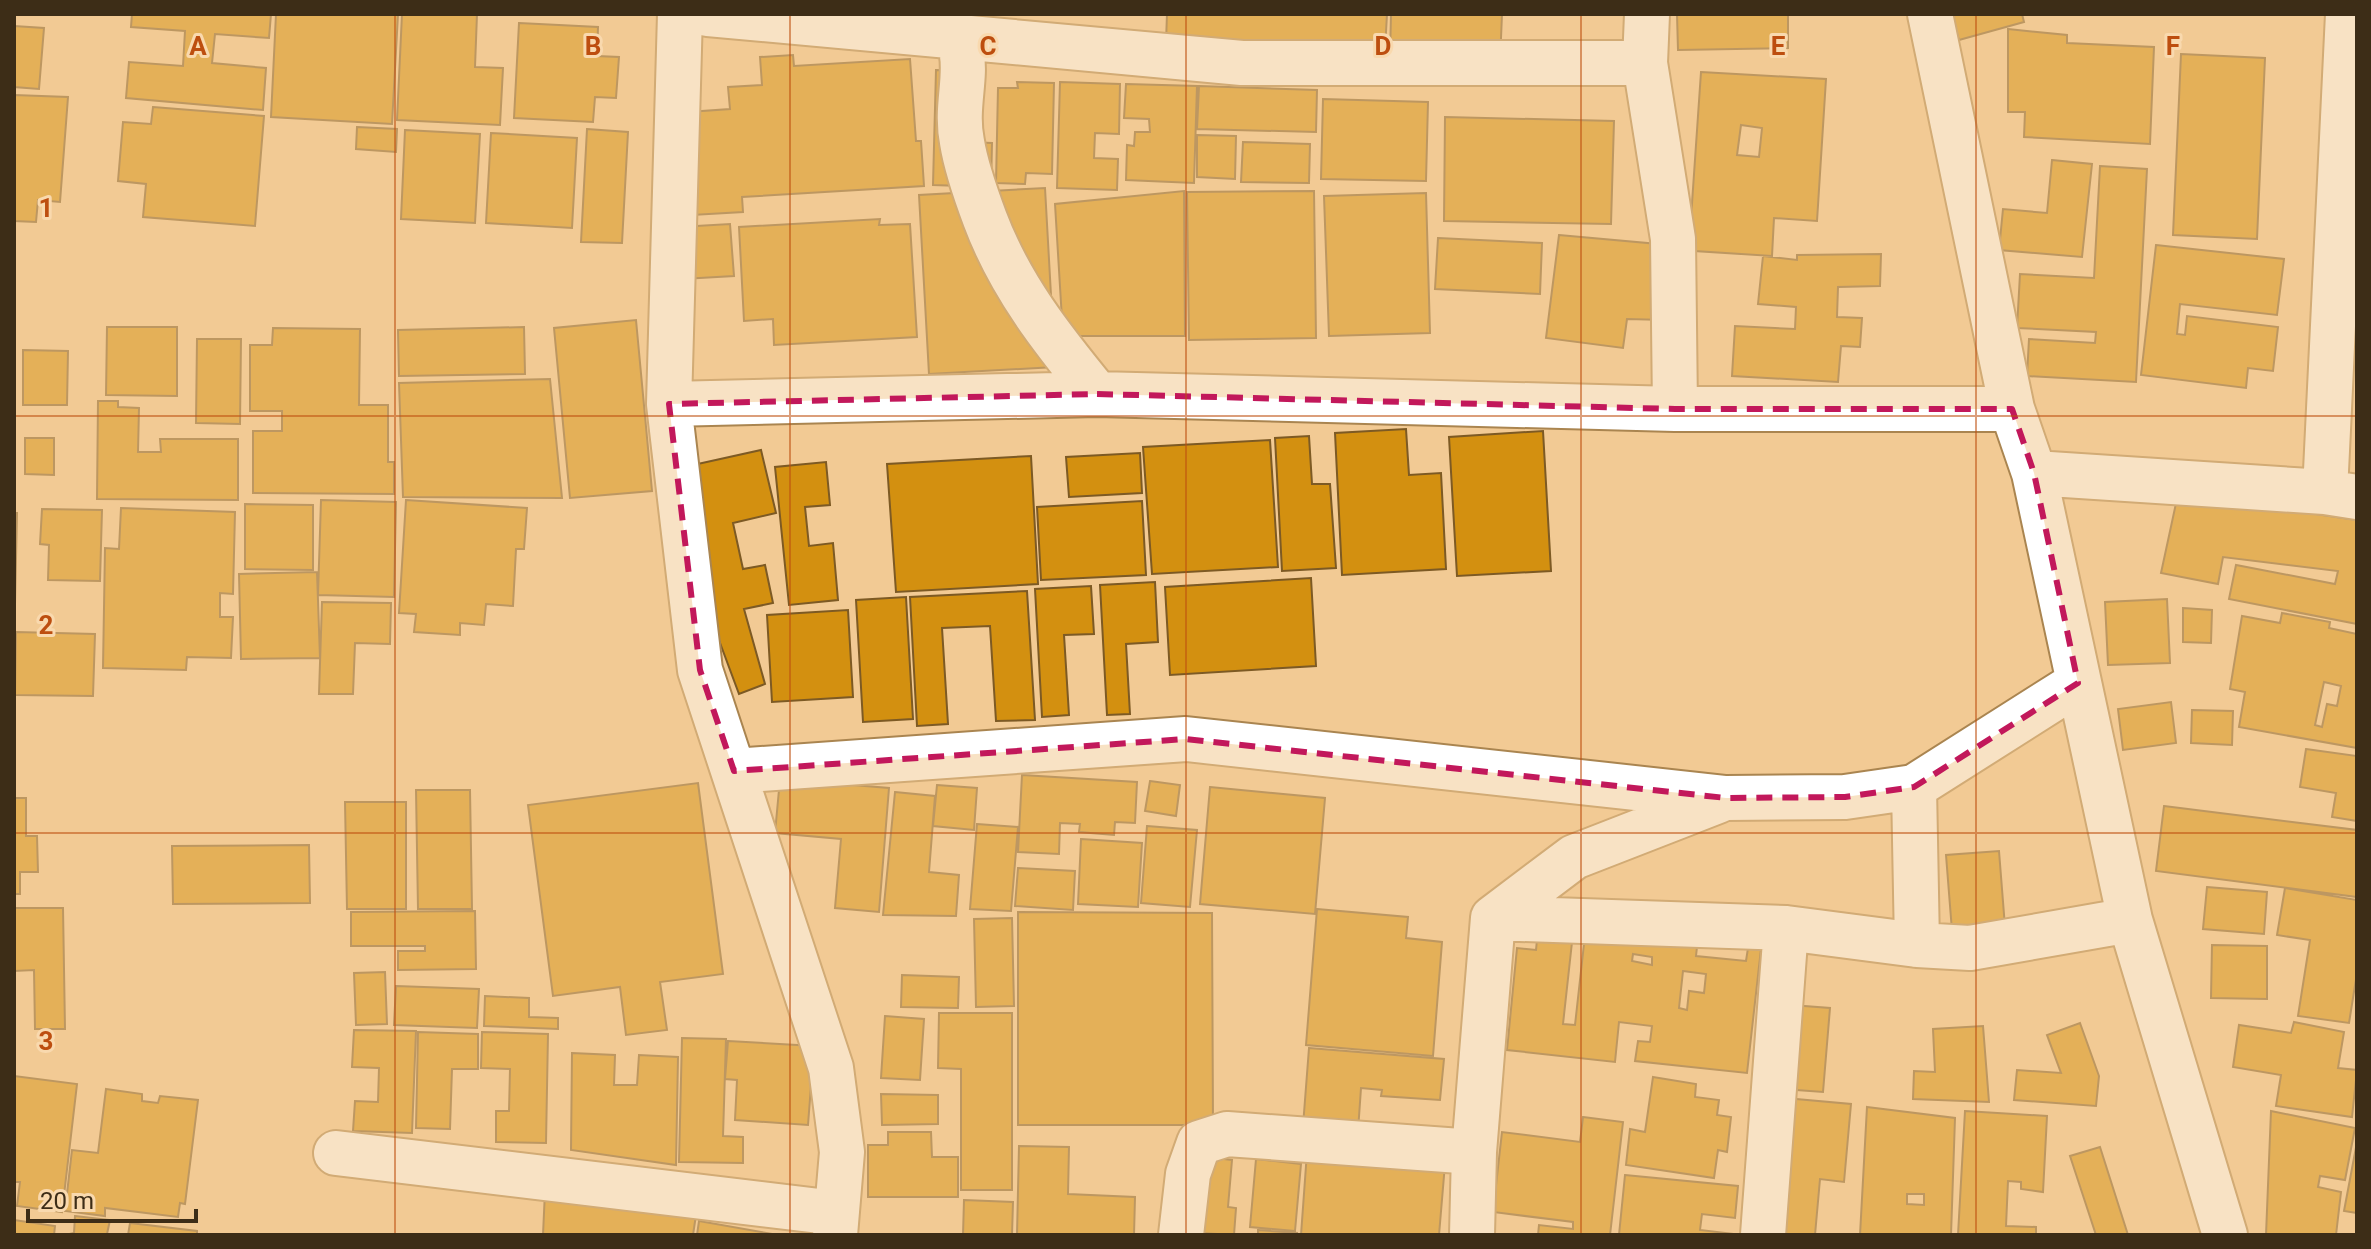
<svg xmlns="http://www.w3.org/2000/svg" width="2371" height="1249" viewBox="0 0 2371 1249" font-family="Roboto,sans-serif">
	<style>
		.building { fill: #d39010; stroke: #7d5a24; stroke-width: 2; fill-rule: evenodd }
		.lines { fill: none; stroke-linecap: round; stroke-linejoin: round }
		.street-casing { stroke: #aa8550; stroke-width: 48 }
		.street { stroke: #fff; stroke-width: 44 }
		.marked { fill: none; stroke: #c2185b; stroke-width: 6; stroke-dasharray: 16 10; stroke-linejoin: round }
		.grid { fill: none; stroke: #bd4e0f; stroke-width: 2; stroke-opacity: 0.55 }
		.grid-label { font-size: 26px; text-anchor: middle; font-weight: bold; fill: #bd4e0f; stroke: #f9d9ae; stroke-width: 6; stroke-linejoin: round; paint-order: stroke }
	</style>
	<rect width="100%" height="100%" fill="#f2ca94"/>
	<!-- building -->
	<path class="building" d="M132,14H271L269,38L215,34L212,63L266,68L263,110L126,98L129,62L183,66L185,31L131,27Z
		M276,14H398L392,124L271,117Z
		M402,14H477L475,67L503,68L500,125L397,120Z
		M1167,14H1387L1385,50L1166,42Z
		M1391,14H1502L1500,62L1390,57Z
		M1677,14H1788V48L1678,50Z
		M1951,14H2022L2024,22L1959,40Z
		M519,23L598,27L597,56L619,57L616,98L595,97L593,122L514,118Z
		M14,26L44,28L39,89L14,87Z
		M2008,29L2067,35V43L2154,47L2150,144L2024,137L2025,112H2008Z
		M2181,54L2265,58L2257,239L2173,235Z
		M793,55L794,66L910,59L916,141H921L924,186L742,197L743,212L692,215L674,113L730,109L728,87L762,85L760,57Z
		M936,70L968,71L966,142L992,143L991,187L933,185Z
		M1701,72L1826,79L1817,221L1774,218L1772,256L1679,250L1691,218ZM1741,125L1762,128L1759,157L1737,155Z
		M1017,82L1054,83L1052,174L1026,173L1025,184L996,183L998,88H1018Z
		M1060,82L1120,84L1119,134L1095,133L1094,158L1118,159L1117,190L1057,188Z
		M1126,84L1197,86L1194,183L1126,180L1127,145L1134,146L1135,132H1150L1149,119L1124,118Z
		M1199,86L1317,90L1316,132L1197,129Z
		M14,95L68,97L60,202L38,200L36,222L14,221Z
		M1323,99L1428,102L1426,181L1321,179Z
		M153,107L264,116L255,226L143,217L146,184L118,181L123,122L151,124Z
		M1445,117L1614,121L1611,224L1444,221Z
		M357,127L397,129L396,152L356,149Z
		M587,129L628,132L622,243L581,242Z
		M405,130L480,134L475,223L401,219Z
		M491,133L577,138L572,228L486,223Z
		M1197,135L1236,136L1235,179L1197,177Z
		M1243,142L1310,144L1309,183L1241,182Z
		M2052,160L2092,164L2082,257L1999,250L2003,209L2047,213Z
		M2100,166L2147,169L2136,382L2027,376L2029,339L2095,343L2096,332L2017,328L2020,274L2094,278Z
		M1045,188L1055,367L929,374L919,195Z
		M1184,191L1185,336H1063L1055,204Z
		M1314,191L1316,338L1189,340L1187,192Z
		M1426,193L1430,333L1329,336L1324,196Z
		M880,219L879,225L910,224L917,337L774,345L773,319L744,321L739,227Z
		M730,224L734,276L665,280L662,228Z
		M1559,235L1669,245L1665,320L1627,319L1623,348L1546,338Z
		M1438,238L1542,243L1540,294L1435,289Z
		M2156,245L2284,259L2277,315L2180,304L2177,334L2185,335L2187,316L2278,327L2273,371L2248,368L2246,388L2141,375Z
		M1881,254L1880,286L1838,287L1837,317L1862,318L1860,347L1841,346L1838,382L1732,376L1735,326L1795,329L1796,307L1758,304L1763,256L1797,260V255Z
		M636,320L652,491L570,498L554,328Z
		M107,327H177V396L106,395Z
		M524,327L525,374L399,376L398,330Z
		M273,328L360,329L359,405H388V462H394V494L253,493V431H282V411H250V345H272Z
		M197,339H241L240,424L196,423Z
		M23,350L68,351L67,405H23Z
		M550,379L562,498L403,497L399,383Z
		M98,401H118V407L139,408L138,452H161L160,439H238V500L97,499Z
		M1406,429L1409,475L1441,473L1446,569L1342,575L1335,433Z
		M1543,431L1551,571L1457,576L1449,437Z
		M1309,436L1312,484H1330L1336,568L1282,571L1275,438Z
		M25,438H54V475L25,474Z
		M1270,440L1278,567L1152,574L1143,447Z
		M761,450L776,513L733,523L743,569L765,565L773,603L744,609L765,684L739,694L710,616L684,467Z
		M1140,453L1142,493L1069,497L1066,457Z
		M1031,456L1038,584L896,592L887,464Z
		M826,462L830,505L805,507L809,546L833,543L838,600L789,605L775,467Z
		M2178,494L2357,520V624L2229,599L2236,565L2335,584L2338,571L2223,557L2218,584L2161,573Z
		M321,500L396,502L394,597L318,595Z
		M406,500L527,508L524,549H516L513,606L486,604L484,625L460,623V635L414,632L416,614L399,613Z
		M1142,501L1146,575L1041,580L1037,507Z
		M245,504L313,505V570L245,569Z
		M121,508L235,512L233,594L220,593V617H233L231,658L187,657L186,670L103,668L105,548L119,549Z
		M42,509L102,510L100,581L48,580L49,545L40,544Z
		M14,513H17L15,604H14Z
		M317,572L320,658L241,659L239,574Z
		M1311,578L1316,666L1170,675L1165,587Z
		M1155,582L1158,642L1126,644L1130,714L1107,715L1100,585Z
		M1091,586L1094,634L1064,635L1069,715L1042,717L1035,589Z
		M1027,591L1035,720L996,721L990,626L942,628L948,724L917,726L910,597Z
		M906,597L913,719L863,722L856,600Z
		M2167,599L2170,663L2108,665L2105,602Z
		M322,602L391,603L390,644L355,643L353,694H319Z
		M2183,608L2212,610L2211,643L2183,642Z
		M848,610L853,697L772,702L767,615Z
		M2282,613L2330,622L2329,628L2357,634V748L2239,727L2245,692L2230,689L2242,616L2280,623ZM2324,682L2341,686L2337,706L2327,704L2322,727L2315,725Z
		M16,632L95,634L93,696L15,695Z
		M2171,702L2176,743L2123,750L2118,709Z
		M2192,710L2233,711L2232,745L2191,743Z
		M2306,749L2357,756V821L2332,817L2336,793L2300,787Z
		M1022,775L1137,782L1135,823L1115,822L1114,835L1079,832L1080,824L1060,823L1059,854L1018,852Z
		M780,779L889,788L879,912L835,908L841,839L775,833Z
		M1150,781L1180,785L1176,816L1145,811Z
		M698,783L723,974L660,982L667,1030L626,1035L620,987L553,996L528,805Z
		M937,785L977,788L974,830L933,826Z
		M1210,787L1325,798L1315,914L1200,904Z
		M416,790H470L472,909H418Z
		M895,792L935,796L929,872L959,875L956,916L883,915Z
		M14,798H26V836H37L38,872H20V894H14Z
		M345,802H406V909H347Z
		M2164,806L2357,830V897L2156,871Z
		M977,824L1018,827L1011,911L970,909Z
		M1147,826L1197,830L1190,907L1141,903Z
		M1081,839L1142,843L1138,907L1078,904Z
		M309,845L310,903L173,904L172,846Z
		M1999,851L2005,927L1952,931L1946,855Z
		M1018,868L1075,871L1073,910L1015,906Z
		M2207,887L2267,892L2264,934L2203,929Z
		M2285,888L2357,900V973L2349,1023L2298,1016L2310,940L2277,935Z
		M14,908H63L65,1029H35L34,970L14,971Z
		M1317,909L1408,917L1406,938L1442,942L1433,1056L1306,1045Z
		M475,911L476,969L398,970V951H425V946H351V912Z
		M1018,912L1212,913L1213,1125H1018Z
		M1012,918L1014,1006L976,1007L974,919Z
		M1586,926L1698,938L1696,956L1746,961L1748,948L1761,949L1747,1073L1635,1061L1638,1041L1650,1042L1652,1026L1619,1022L1615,1062L1507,1050L1517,948L1536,950L1538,929L1573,933L1563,1024L1575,1025ZM1633,954L1652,957V965L1632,961ZM1683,971L1706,974L1704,993L1689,991L1687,1010L1679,1008Z
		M2212,945L2267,946V999L2211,998Z
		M385,972L387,1024L356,1025L354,973Z
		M902,975L959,977L958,1008L901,1007Z
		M396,986L479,989L477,1028L394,1025Z
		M485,996L529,998V1017L558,1018V1029L484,1026Z
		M1791,1005L1830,1008L1823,1092L1783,1089Z
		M939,1013H1012V1190H961V1069L938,1068Z
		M885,1016L924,1019L920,1080L881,1078Z
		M2294,1022L2344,1032L2338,1068L2357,1070L2352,1117L2276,1106L2281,1075L2233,1067L2239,1025L2291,1033Z
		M2080,1023L2099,1076L2096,1106L2014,1100L2017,1070L2061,1073L2047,1035Z
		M1983,1026L1989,1102L1913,1099L1914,1071L1935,1072L1933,1029Z
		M354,1030L416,1031L412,1133L353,1131L355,1101L378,1102L379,1068L352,1067Z
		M418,1032L478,1034V1069H452L450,1129L416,1128Z
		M482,1032L548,1034L546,1143L496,1142V1111H509L510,1069L481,1068Z
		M682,1038L726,1039L723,1136L743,1137V1163L679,1162Z
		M728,1041L814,1046L808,1125L735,1120L737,1080L725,1079Z
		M1309,1048L1444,1059L1440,1100L1381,1096L1382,1090L1361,1088L1358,1131L1303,1126Z
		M572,1053L615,1055L614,1085H637L639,1055L678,1057L676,1165L571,1150Z
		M14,1076L77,1084L62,1212L17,1206L20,1182H14Z
		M1653,1077L1696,1084L1695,1097L1719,1100L1717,1115L1731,1117L1727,1152L1718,1150L1714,1178L1626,1165L1630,1129L1645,1132Z
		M106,1089L142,1094V1101L158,1103L160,1096L198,1100L185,1204L180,1203L178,1217L105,1208V1216L65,1211L72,1150L98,1153Z
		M881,1094L938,1095V1124L882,1125Z
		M1785,1098L1851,1104L1844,1182L1820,1179L1815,1235H1773Z
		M1867,1107L1955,1118L1951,1235H1860ZM1907,1194H1924V1205L1907,1204Z
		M1965,1111L2047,1116L2043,1192L2021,1189V1182L2008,1181L2006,1226L2036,1227V1235H1958Z
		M2271,1111L2355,1128L2345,1180L2320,1176L2318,1187L2341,1192L2336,1235H2266Z
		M1583,1117L1623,1122L1610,1235H1538L1539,1225L1573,1229V1222L1493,1212L1502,1132L1580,1142Z
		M888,1132H931L932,1157H958V1197H868V1145H888Z
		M2357,1142V1213L2344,1211Z
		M1019,1146L1069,1147L1068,1194L1135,1197L1134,1235H1017Z
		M2100,1147L2128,1235H2096L2070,1156Z
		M1307,1152L1445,1164L1439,1235H1301Z
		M1207,1157L1232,1160L1228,1207L1236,1208L1234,1235L1200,1233Z
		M1256,1159L1301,1164L1295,1231L1250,1227Z
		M1625,1175L1738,1186L1735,1218L1702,1214L1700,1230L1742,1235H1619Z
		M545,1191L696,1215L693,1235H543Z
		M964,1200L1013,1202L1012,1235H963Z
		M75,1216L110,1220L107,1234L116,1235H65L74,1233Z
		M14,1220L55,1226L54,1235H14Z
		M699,1221L778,1235H697Z
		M130,1223L197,1231V1235H128Z
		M1258,1230L1297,1233V1235H1258Z"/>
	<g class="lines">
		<!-- street casing -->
		<g class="street-casing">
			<path id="street" d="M680,14L669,404L700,670L831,1068L842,1152L835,1235
				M708,14L1242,63H1645
				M1647,14L1645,63L1673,239L1675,409
				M1930,14L2012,409L2034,473L2130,920L2225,1235
				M941,15C981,55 952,93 962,142C966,167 976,195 985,219C1010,286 1052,339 1097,394
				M669,404L1097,394L1675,409H2012
				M2034,473L2325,492L2357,497
				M2325,492L2348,14
				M734,771L1186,739L1726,798L1845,797L1914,787L2078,683
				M1914,787L1917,945
				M1493,918L1786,928L1917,945L1970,948L2130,920
				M336,1153L836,1213
				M1181,1235L1188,1174L1199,1143L1227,1134L1474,1152
				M1472,1235L1474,1152L1493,918L1574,857L1718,801
				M1763,1235L1786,928"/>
		</g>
		<!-- street -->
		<use href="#street" class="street"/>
	</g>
	<!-- marked area -->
	<path d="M0 0H2371V1249H0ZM1097,394L1675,409H2012L2034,473L2078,683L1914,787L1845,797L1726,798L1186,739L734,771L700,670L669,404Z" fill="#f2ca94" fill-opacity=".55" fill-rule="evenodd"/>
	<path class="marked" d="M1097,394L1675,409H2012L2034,473L2078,683L1914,787L1845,797L1726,798L1186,739L734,771L700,670L669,404Z"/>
	<!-- grid -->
	<path class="grid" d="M395,14V1235M790,14V1235M1186,14V1235M1581,14V1235M1976,14V1235M14,416H2357M14,833H2357"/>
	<g class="grid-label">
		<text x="198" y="55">A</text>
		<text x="593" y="55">B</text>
		<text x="988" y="55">C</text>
		<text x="1383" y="55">D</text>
		<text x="1778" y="55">E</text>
		<text x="2173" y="55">F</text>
		<text x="46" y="217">1</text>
		<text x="46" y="634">2</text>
		<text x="46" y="1050">3</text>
	</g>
	<!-- border -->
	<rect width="2371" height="1249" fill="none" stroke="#3d2d17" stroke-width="32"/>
	<!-- scale -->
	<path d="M28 1209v12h168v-12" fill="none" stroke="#3d2d17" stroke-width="4"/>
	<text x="40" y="1209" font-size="24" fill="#3d2d17" stroke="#f9d9ae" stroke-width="6" paint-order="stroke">20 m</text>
</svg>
